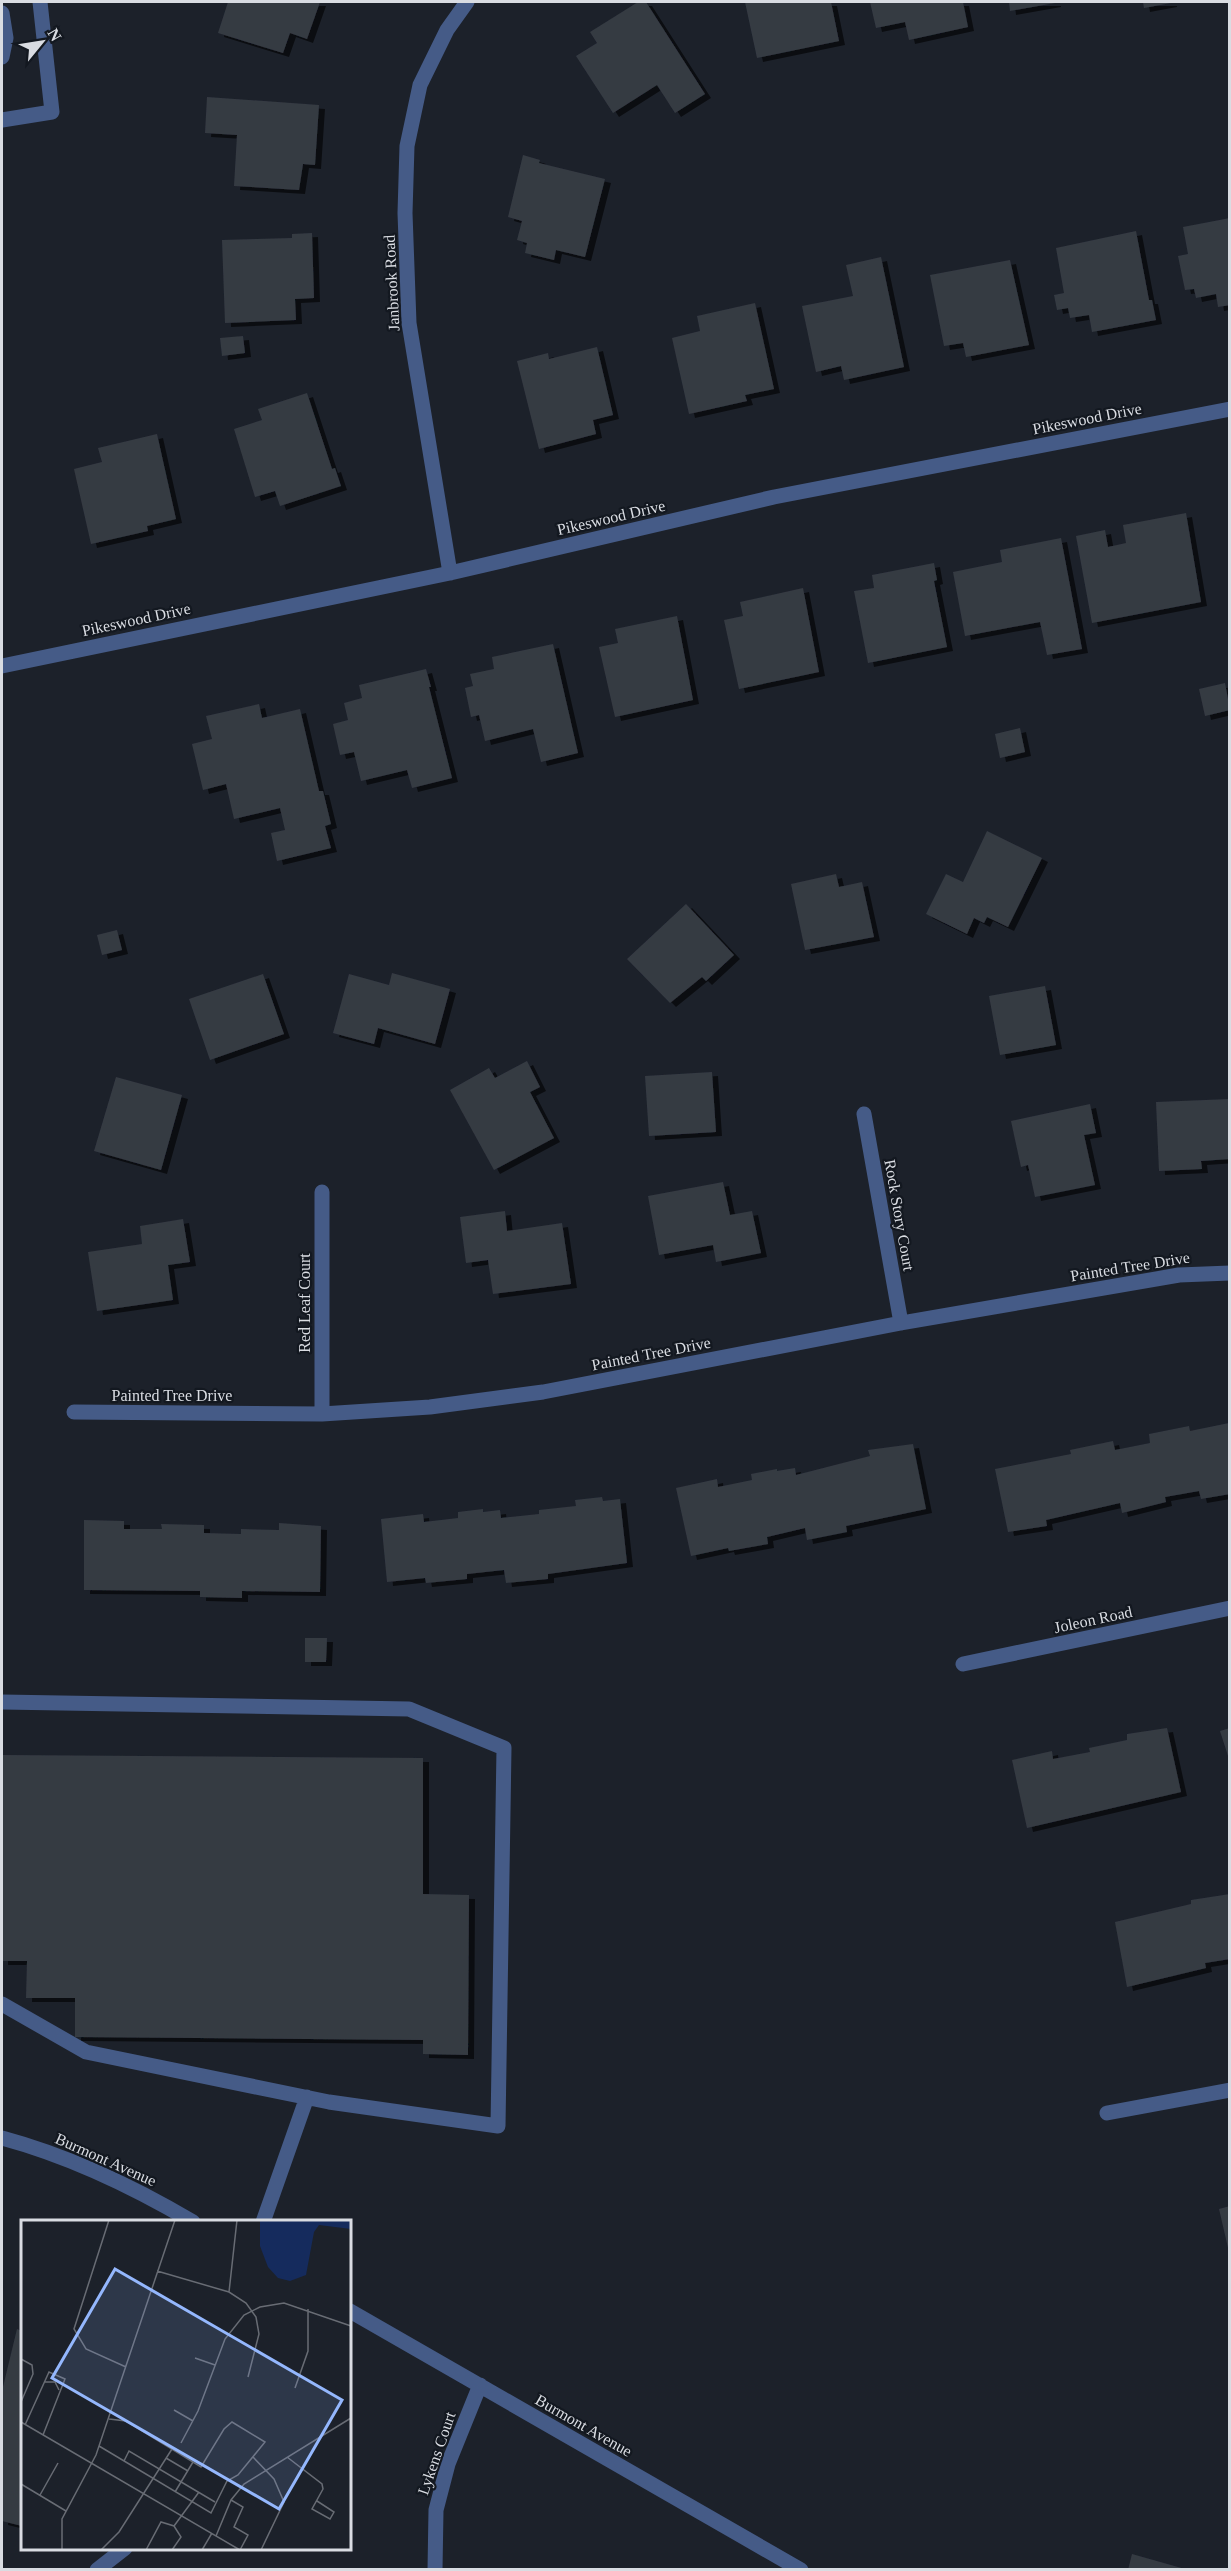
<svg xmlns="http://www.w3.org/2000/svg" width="1231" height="2571" viewBox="0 0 1231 2571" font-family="Georgia,serif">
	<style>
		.building { fill: #353a43; filter: url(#shadow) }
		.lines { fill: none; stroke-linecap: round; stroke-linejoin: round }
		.minor { stroke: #455b87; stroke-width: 15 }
		.labels { text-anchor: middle; stroke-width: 4.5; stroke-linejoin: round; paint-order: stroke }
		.street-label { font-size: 16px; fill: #d9dce2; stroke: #131820 }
		.inset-road { fill: none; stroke: #686c74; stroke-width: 1.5 }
		.view { fill: #94b7fd; fill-opacity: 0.15; stroke: #94b7fd; stroke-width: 3 }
		.inset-edge { fill: none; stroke: #d9dce2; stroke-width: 3 }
	</style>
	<defs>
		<filter id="shadow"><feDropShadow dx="6" dy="4" stdDeviation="0" flood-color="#0009"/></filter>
	</defs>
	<rect width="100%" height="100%" fill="#1c212a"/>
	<!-- building -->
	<path class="building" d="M228,2H320L307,39L290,33L283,53L218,33Z
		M638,2H646L705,94L675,113L657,85L613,113L576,56L597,43L590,32Z
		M745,2H831L839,41L757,58Z
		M870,2H963L968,27L909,40L905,22L876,28Z
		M1009,2H1055V3L1010,11Z
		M1143,2H1171V3L1144,8Z
		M207,97L319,105L315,165L303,164L299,190L234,186L237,135L205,133Z
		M523,155L540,160L539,163L605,179L585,257L556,250L554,260L525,253L527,243L517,240L522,221L508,217Z
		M1230,218V305L1218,307L1216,294L1196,298L1194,289L1185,290L1178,256L1188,254L1183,227Z
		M1136,231L1149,300H1152L1156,320L1092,332L1089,315L1070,318L1068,308L1057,310L1054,295L1064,293L1056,248Z
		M312,233L314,298L295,299L296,320L225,323L222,240L292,238V234Z
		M881,257L904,367L844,380L841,366L816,372L802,306L853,296L846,265Z
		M1010,260L1029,345L966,357L963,343L944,346L930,275Z
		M755,303L774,389L745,395L747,401L689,414L672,338L700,331L697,316Z
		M243,336L245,353L222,356L220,338Z
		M597,347L613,415L593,420L596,434L539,449L517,361L548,353L549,359Z
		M307,393L332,469L335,468L341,486L280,506L275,491L255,497L234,429L262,420L258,409Z
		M157,434L176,519L147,526L148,531L91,544L74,469L102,462L98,448Z
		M1186,513L1201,602L1092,623L1076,536L1105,530L1108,547L1126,543L1123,525Z
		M1061,538L1082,649L1047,655L1040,622L965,636L953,572L1002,562L1000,550Z
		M934,563L937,580L934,581L947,647L868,663L854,591L874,588L872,575Z
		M803,588L819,672L739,689L724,620L743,616L740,602Z
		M677,616L693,700L615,717L599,647L618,643L615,629Z
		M553,644L578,753L541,762L533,729L485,741L479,715L471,717L465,688L473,686L470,674L494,669L492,657Z
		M426,669L431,687H429L452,778L412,788L407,770L361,781L354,752L340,755L333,724L348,720L344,703L362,698L359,685Z
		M1225,683L1230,710L1205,716L1199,689Z
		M259,704L262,718L300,709L319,791H323L331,824L325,826L331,848L277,861L271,833L285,830L280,808L234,819L226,784L203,790L192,744L212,739L206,716Z
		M1020,728L1025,752L1000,758L995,734Z
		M987,831L1042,858L1008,927L987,917L984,923L974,918L967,934L926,914L946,874L963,882Z
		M836,874L839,887L862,882L874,937L805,950L791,884Z
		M686,904L734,955L706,981L702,977L670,1003L627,959Z
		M117,930L122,950L102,955L97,935Z
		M392,973L450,989L435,1044L378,1028L374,1044L333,1033L349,974L389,985Z
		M263,974L284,1034L210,1060L189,999Z
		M1045,986L1056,1045L1000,1055L989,996Z
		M527,1061L540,1087L530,1092L554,1138L494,1170L450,1090L489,1068L495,1078Z
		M712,1072L716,1132L649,1136L645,1076Z
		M116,1077L182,1095L161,1170L94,1151Z
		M1230,1099V1159L1201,1161L1202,1169L1159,1171L1156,1102Z
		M1090,1104L1096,1133L1084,1135L1095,1185L1035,1197L1028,1165L1021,1167L1011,1121Z
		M723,1182L730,1215L752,1211L761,1253L716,1262L713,1245L659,1255L648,1196Z
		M505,1211L507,1231L562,1223L571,1284L493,1294L488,1260L466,1263L460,1217Z
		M183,1219L190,1262L168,1265L173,1300L97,1311L88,1252L142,1244L140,1226Z
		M1229,1423L1230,1494L1201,1499L1199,1491L1165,1497L1166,1502L1122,1513L1120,1503L1046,1520L1047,1526L1008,1532L995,1469L1071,1454L1070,1450L1113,1441L1115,1450L1150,1443L1149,1434L1189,1426L1190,1431Z
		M913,1444L926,1509L846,1526L847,1532L807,1540L805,1528L767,1537L768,1544L729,1551L728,1548L691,1556L676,1488L717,1479L718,1487L752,1480L751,1474L777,1469V1471L795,1468L796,1475L870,1456L868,1450Z
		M602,1497L603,1501L620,1499L627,1563L548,1574V1579L506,1583L504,1570L467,1574V1579L426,1583L425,1578L387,1582L381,1519L423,1514L424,1522L458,1518V1512L483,1509V1512L500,1510L501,1518L539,1514V1510L576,1506L575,1500Z
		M84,1520L124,1521V1529H162L161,1524L204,1525V1533L241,1534V1529L279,1530V1523L321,1526L320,1592L242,1591V1598L200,1597V1591L84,1590Z
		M305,1638H327L326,1662H305Z
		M1167,1728L1181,1792L1027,1828L1012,1760L1052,1751L1053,1759L1090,1752L1089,1748L1127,1740V1734Z
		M1230,1728V1759H1229L1220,1731Z
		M2,1755L423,1758V1894L469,1895L468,2055L423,2054V2040L75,2037V1998H26L27,1961H2Z
		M1230,1894V1959L1205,1963L1206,1968L1127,1987L1115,1922L1191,1904V1900Z
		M1230,2206V2252H1229L1219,2209Z
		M17,2329L22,2331V2526L2,2521V2391Z
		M1132,2554L1185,2569V2570H1128Z"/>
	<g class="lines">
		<!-- minor -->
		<path class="minor" d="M2,13L6,38L2,57
			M2,120L52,112L40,2
			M450,573L409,323L405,213L407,146L420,85L447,30L467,2
			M2,666L450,573L774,497L1230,409
			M864,1114L901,1323
			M74,1412L322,1414L430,1407L543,1392L901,1323L1179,1275L1230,1273
			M322,1414V1192
			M963,1664L1230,1608
			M2,1702L409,1709L504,1748L498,2126L329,2102L86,2052L2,2004
			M1107,2113L1230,2090
			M2,2138C69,2156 132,2186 193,2222
			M263,2222L307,2097
			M350,2311L801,2570
			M97,2570L125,2548
			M435,2570L436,2510L448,2464L480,2385"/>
	</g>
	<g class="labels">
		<!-- street labels -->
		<g class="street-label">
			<text transform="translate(391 283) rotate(-93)" y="6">Janbrook Road</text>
			<text transform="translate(1087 418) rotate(-11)" y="6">Pikeswood Drive</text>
			<text transform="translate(611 517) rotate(-13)" y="6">Pikeswood Drive</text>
			<text transform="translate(136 619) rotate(-12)" y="6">Pikeswood Drive</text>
			<text transform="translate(900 1215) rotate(80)" y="6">Rock Story Court</text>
			<text transform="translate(1130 1266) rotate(-9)" y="6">Painted Tree Drive</text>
			<text transform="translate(304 1303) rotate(-90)" y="6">Red Leaf Court</text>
			<text transform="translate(651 1353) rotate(-11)" y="6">Painted Tree Drive</text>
			<text x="172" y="1401">Painted Tree Drive</text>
			<text transform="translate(1093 1619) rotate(-12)" y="6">Joleon Road</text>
			<text transform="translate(106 2159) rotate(24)" y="6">Burmont Avenue</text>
			<text transform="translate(584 2425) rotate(30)" y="6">Burmont Avenue</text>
			<text transform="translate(436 2453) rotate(-71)" y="6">Lykens Court</text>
		</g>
	</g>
	<!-- overview -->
	<g transform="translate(21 2220)">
		<rect width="330" height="330" fill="#1c212a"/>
		<path d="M239,0H330V9L298,5L293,12L285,55L269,61L257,58L247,47L239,26Z" fill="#152b5d"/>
		<path class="inset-road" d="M88,0L53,109L65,129L105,147M136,51L208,72L225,83L235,97L238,114L227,157M208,72L216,0M174,138L194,145M0,139L11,145L12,154L0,182M24,162H34L38,170M274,168L287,131V89M153,190L172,201M0,202L219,330M4,205L28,152L44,159L22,215M160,223L177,191L204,119L223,95L239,87L263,83L330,106M78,226L190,293L206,261L217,255L244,222L211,202L203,209L180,247L105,201L88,199M232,237L253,259L263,282L240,330M266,237L301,264L302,269L291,289L309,299L313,292L296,281M145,238L167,251M103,241L108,231L194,282M0,264L45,291M154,272L172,242M19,275L37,243M210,280L222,287L213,307L227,315L219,330M153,306L178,272M195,316L210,280L223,264L330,198M41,330V299L75,235L154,0M80,330L98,312L151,229M125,330L140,302L153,306L160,317L151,330M181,330L191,313"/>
		<path class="view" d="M94,49L321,180L258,289L31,158Z"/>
		<rect width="330" height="330" class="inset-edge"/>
	</g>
	<!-- border -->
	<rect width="1231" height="2571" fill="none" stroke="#d9dce2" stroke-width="6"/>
	<!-- north arrow -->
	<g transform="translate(42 42) rotate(60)" stroke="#131820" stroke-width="4.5" paint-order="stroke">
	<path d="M0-4.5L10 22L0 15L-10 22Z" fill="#d9dce2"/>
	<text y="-9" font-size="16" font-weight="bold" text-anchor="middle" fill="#d9dce2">N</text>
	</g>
</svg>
